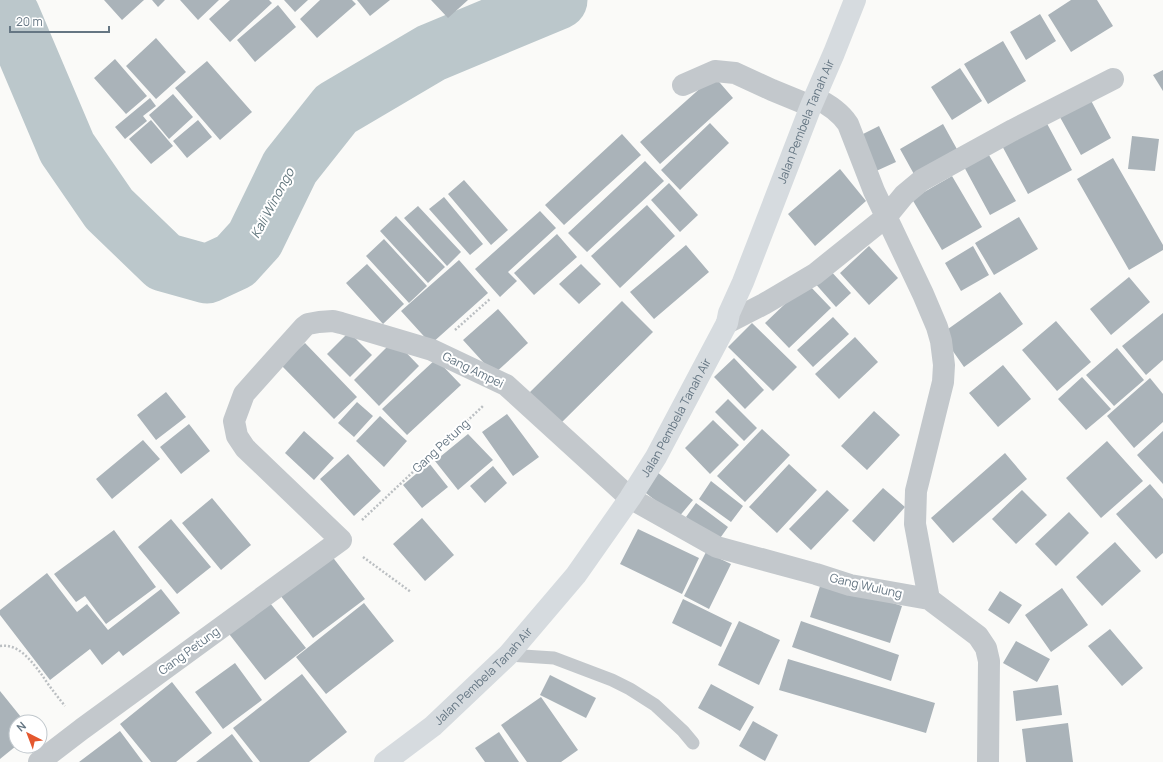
<svg xmlns="http://www.w3.org/2000/svg" width="1163" height="762" viewBox="0 0 1163 762" font-family="Manrope,sans-serif">
	<style>
		.lines { fill: none; stroke-linecap: round; stroke-linejoin: round }
		.river { stroke: #bbc7cb; stroke-width: 59 }
		.building { fill: #aab3b9 }
		.path { stroke: #bbbfc2; stroke-width: 2.5; stroke-dasharray: 2 2; stroke-linecap: butt }
		.service { stroke: #c3c8cc; stroke-width: 13 }
		.minor { stroke: #c3c8cc; stroke-width: 22 }
		.secondary { stroke: #d6dbdf; stroke-width: 22 }
		.labels { text-anchor: middle; stroke-width: 4; stroke-linejoin: round; paint-order: stroke }
		.street-label { font-size: 12px; fill: #657683; stroke: #fff }
		.water-label { font-size: 13px; font-style: italic; fill: #60757c; stroke: #fff }
	</style>
	<rect width="100%" height="100%" fill="#fafaf8"/>
	<g class="lines">
		<!-- river -->
		<path class="river" d="M1,0L11,16L67,148L109,209L164,262L207,274L235,261L255,239L290,167L336,109L431,53L558,0"/>
	</g>
	<!-- building -->
	<path class="building" d="M104,0H144L122,20Z
		M152,0H165L158,7Z
		M180,0H219L198,20Z
		M230,0H269L272,3L230,42L209,19Z
		M284,0H308L295,12Z
		M320,0H352L356,4L317,38L300,19Z
		M357,0H390L370,16Z
		M431,0H468L448,18Z
		M1071,0H1097L1113,26L1071,52L1048,15Z
		M278,5L296,27L255,62L237,40Z
		M1040,14L1056,41L1026,60L1010,32Z
		M156,38L186,72L156,99L126,66Z
		M1003,41L1026,81L988,104L964,64Z
		M115,59L147,96L126,114L94,78Z
		M207,61L252,112L220,140L175,88Z
		M960,68L982,101L952,120L931,87Z
		M1163,70V91L1153,75Z
		M714,76L733,98L660,164L640,142Z
		M1087,93L1111,138L1081,155L1056,110Z
		M173,94L193,117L169,139L149,115Z
		M150,98L156,106L143,116L147,121L125,139L115,127Z
		M1044,118L1072,170L1028,194L1000,142Z
		M151,120L173,146L151,164L129,139Z
		M198,120L212,137L187,158L173,141Z
		M710,123L729,143L680,190L661,170Z
		M943,124L958,151L915,176L900,149Z
		M879,126L896,162L874,172L857,137Z
		M622,134L641,155L564,225L545,205Z
		M1132,136L1159,139L1155,171L1128,169Z
		M986,150L1016,201L990,215L962,163Z
		M1113,158L1163,245V250L1129,270L1077,179Z
		M645,161L664,181L587,252L568,233Z
		M840,169L866,201L815,246L788,214Z
		M952,176L982,227L942,250L912,199Z
		M464,180L508,230L491,245L448,194Z
		M669,183L698,215L680,232L651,200Z
		M444,197L483,244L470,255L429,209Z
		M647,205L675,236L620,288L591,256Z
		M418,206L461,252L447,266L404,218Z
		M540,211L556,228L508,272L517,281L500,297L475,269Z
		M396,216L445,267L428,283L380,231Z
		M1019,217L1038,249L994,275L975,243Z
		M557,234L577,257L534,295L514,273Z
		M384,239L427,286L409,303L366,256Z
		M686,245L709,272L654,319L630,292Z
		M869,246L898,278L869,305L840,273Z
		M973,246L989,275L961,291L945,263Z
		M459,260L488,293L431,344L401,311Z
		M367,264L404,304L383,324L346,283Z
		M581,264L601,284L579,304L559,284Z
		M828,268L851,293L836,307L813,281Z
		M1129,277L1150,302L1111,335L1090,309Z
		M807,283L831,308L789,348L765,323Z
		M1000,292L1023,324L964,367L941,334Z
		M622,301L653,332L560,424L529,393Z
		M498,309L528,343L494,374L463,340Z
		M1163,313V360L1146,375L1122,346Z
		M833,317L849,334L813,367L797,350Z
		M1056,321L1091,362L1057,391L1022,350Z
		M752,323L797,367L773,391L728,347Z
		M349,332L372,355L350,377L327,354Z
		M855,337L878,362L839,399L815,374Z
		M394,340L419,366L379,406L354,380Z
		M305,343L357,397L334,419L281,365Z
		M1117,348L1144,380L1114,406L1086,375Z
		M734,358L764,390L745,409L714,377Z
		M436,359L461,385L407,435L382,409Z
		M1003,365L1031,399L998,427L969,393Z
		M1082,377L1111,409L1086,430L1058,399Z
		M1150,378L1163,394V422L1134,448L1107,416Z
		M166,392L186,417L156,440L137,415Z
		M728,399L757,428L744,441L715,412Z
		M357,402L373,416L354,437L338,423Z
		M874,411L900,435L867,470L841,446Z
		M507,414L539,457L513,476L482,432Z
		M380,416L407,441L384,467L356,441Z
		M713,420L739,445L710,474L685,448Z
		M189,424L210,451L181,474L160,447Z
		M762,429L790,455L745,502L717,476Z
		M304,431L334,458L314,480L285,453Z
		M1163,431V484L1137,455Z
		M468,434L493,460L458,490L435,461Z
		M143,440L160,459L112,499L96,479Z
		M1107,441L1143,481L1101,518L1066,478Z
		M1005,453L1027,479L953,543L931,518Z
		M348,454L381,491L354,516L320,479Z
		M429,463L448,487L422,508L403,485Z
		M789,464L817,490L777,533L749,507Z
		M493,466L507,483L485,503L470,486Z
		M657,472L693,500L678,518L642,490Z
		M711,481L743,506L731,522L699,499Z
		M1150,484L1163,499V553L1156,559L1116,514Z
		M883,488L905,507L874,542L852,521Z
		M827,490L849,510L811,550L789,529Z
		M1022,490L1047,515L1016,544L992,519Z
		M212,498L251,545L221,570L182,523Z
		M696,503L728,527L718,541L686,517Z
		M1069,512L1089,533L1056,566L1035,544Z
		M422,518L454,555L425,581L393,544Z
		M171,519L211,567L177,594L138,547Z
		M638,529L699,558L682,594L620,564Z
		M114,530L156,587L106,624L85,596L76,602L54,574Z
		M1115,542L1141,571L1102,606L1076,577Z
		M706,552L731,564L709,609L684,596Z
		M331,555L365,599L313,638L280,595Z
		M47,573L77,612L87,604L108,630L161,589L180,613L123,656L119,651L102,665L90,649L50,680L0,615V610Z
		M822,580L902,606L890,643L810,617Z
		M1062,588L1088,625L1051,652L1025,615Z
		M1000,591L1022,605L1009,624L988,610Z
		M266,598L306,648L265,680L226,630Z
		M683,599L732,623L721,647L672,623Z
		M364,603L394,641L326,694L296,657Z
		M739,621L780,640L759,685L718,665Z
		M801,621L899,655L891,681L792,647Z
		M1110,629L1143,668L1122,686L1088,646Z
		M1016,641L1050,659L1037,682L1003,663Z
		M788,659L935,703L926,733L779,690Z
		M235,663L262,700L223,729L195,692Z
		M302,674L347,732L309,762H260L233,728Z
		M550,675L596,698L586,718L540,695Z
		M172,682L212,733L176,762H151L120,724Z
		M711,684L754,707L740,731L698,708Z
		M1058,685L1062,715L1016,721L1013,691Z
		M0,691L25,722H16V746L0,759Z
		M541,697L578,750L561,762H527L501,725Z
		M753,721L778,735L765,761L739,746Z
		M1068,723L1073,762H1026L1022,729Z
		M120,731L143,762H79Z
		M499,732L519,762H485L475,748Z
		M232,734L253,762H196Z"/>
	<g class="lines">
		<!-- path -->
		<path class="path" d="M455,330L490,299
			M362,520L483,406
			M363,557L411,592
			M0,646C19,643 32,662 42,675C49,686 57,696 65,706"/>
		<!-- service -->
		<path class="service" d="M508,655L554,658L612,680L630,689L655,705L683,731L693,743"/>
		<!-- minor -->
		<path class="minor" d="M683,85L715,71L735,73L772,90L811,106
			M815,98C828,104 840,112 848,124L874,191L923,294L937,327L941,341L944,365L943,382L916,491L915,524L929,599
			M727,323L764,304L815,274L886,217L904,195L922,180L1013,130L1113,79
			M39,762L82,729L341,540L245,448L237,436L234,421L244,394L304,327L308,324L319,322L333,321L341,323L432,350L506,385L630,498L717,547L816,574L850,585L929,599L978,636L986,648L989,661L988,762"/>
		<!-- secondary -->
		<path class="secondary" id="s1" d="M385,762L433,726L508,655L576,575L630,498L656,457L727,323L729,313L743,282L811,106L834,53L855,0"/>
	</g>
	<g class="labels">
		<!-- street labels -->
		<g class="street-label">
			<text dy="4" stroke="none"><textPath href="#s1" startOffset="779">Jalan Pembela Tanah Air</textPath></text>
			<text transform="translate(473 370) rotate(26)" y="4">Gang Ampei</text>
			<text dy="4" stroke="none"><textPath href="#s1" startOffset="455">Jalan Pembela Tanah Air</textPath></text>
			<text transform="translate(441 446) rotate(-43)" y="4">Gang Petung</text>
			<text transform="translate(866 586) rotate(13)" y="4">Gang Wulung</text>
			<text transform="translate(189 651) rotate(-36)" y="4">Gang Petung</text>
			<text dy="4" stroke="none"><textPath href="#s1" startOffset="131">Jalan Pembela Tanah Air</textPath></text>
		</g>
		<!-- water labels -->
		<g class="water-label">
			<text transform="translate(272 203) rotate(-62)" y="5">Kali Winongo</text>
		</g>
	</g>
	<!-- north arrow -->
	<g transform="translate(28 734) rotate(318)"><circle r="19" fill="#ffffff" stroke="#c1c8cd"/>
	<path d="M0-3L7 15L0 10L-7 15Z" fill="#e4572e"/>
	<text y="-6" font-size="11" font-weight="bold" text-anchor="middle" fill="#657683">N</text>
	</g>
	<!-- scale -->
	<path d="M10 26v6h99v-6" fill="none" stroke="#657683" stroke-width="2"/>
	<text x="16" y="26" font-size="12" fill="#657683" stroke="#ffffff" stroke-width="3" paint-order="stroke">20 m</text>
</svg>
